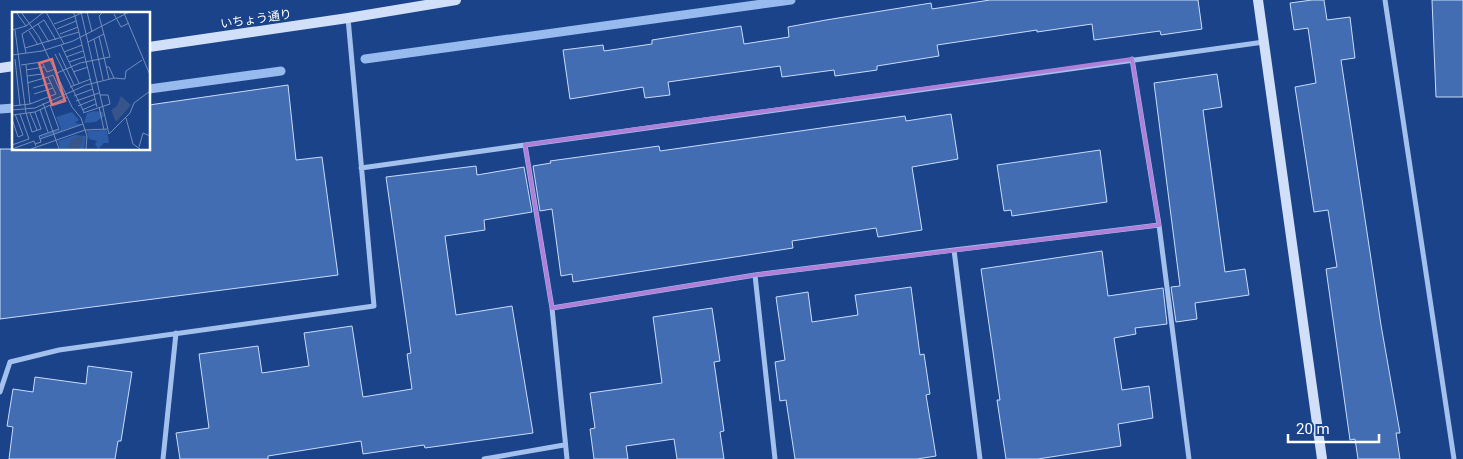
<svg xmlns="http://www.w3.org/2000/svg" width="1463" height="459" viewBox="0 0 1463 459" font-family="Roboto,'Noto Sans JP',sans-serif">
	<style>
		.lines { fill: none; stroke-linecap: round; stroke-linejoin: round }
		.stream { stroke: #97baef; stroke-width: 9 }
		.building { fill: #436db2; stroke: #c9dcf9 }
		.street { stroke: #a4c0ed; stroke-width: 5 }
		.secondary { stroke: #d1dff9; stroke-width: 10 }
		.marked { fill: none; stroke: #b080d9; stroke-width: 4; stroke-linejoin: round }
		.labels { text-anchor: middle; stroke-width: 4; stroke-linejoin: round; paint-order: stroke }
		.street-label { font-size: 12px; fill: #fff; stroke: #1a438a }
		.inset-road { fill: none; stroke: #768eb9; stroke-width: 1 }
		.view { fill: #e47373; fill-opacity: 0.15; stroke: #e47373; stroke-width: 2.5 }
		.inset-edge { fill: none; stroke: #fff; stroke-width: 2.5 }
	</style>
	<rect width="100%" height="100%" fill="#1a438a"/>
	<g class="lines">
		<!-- stream -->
		<path class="stream" d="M365,59L791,0
			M149,89L281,71
			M0,109L14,108"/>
	</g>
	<!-- building -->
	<path class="building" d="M990,0H1198L1202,29L1161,35L1160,31L1094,40L1092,24L1037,32V30L937,45L939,56L877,66V70L835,76L834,70L782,77L780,66L668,82L670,95L645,98L643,87L570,99L563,50L603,45L604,51L652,44V40L741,26L744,44L789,37L788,27L826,20L931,3L932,9Z
		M1312,0H1324L1327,20L1350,17L1355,58L1341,60L1381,325L1400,433H1396L1400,459H1358L1355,439L1350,440L1326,269L1337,267L1328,210L1314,212L1295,87L1316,83L1308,28L1294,30L1290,3Z
		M1432,0H1463V97H1436Z
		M1217,74L1222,107L1203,110L1225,272L1245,269L1249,295L1195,303L1197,319L1176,322L1171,287L1180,286L1154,83Z
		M288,85L296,160L322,157L338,275L0,319V149H149V105Z
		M951,114L958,159L912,167L922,230L878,237L876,228L792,241L793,248L573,282L572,274L561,276L552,209L540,211L533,166L551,163L550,161L659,146L660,151L905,116L906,121Z
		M1100,150L1107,202L1012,216L1011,210L1004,211L997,165Z
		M476,166L477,175L524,167L532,212L484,220L485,230L445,236L456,315L512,306L533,433L425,448L424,445L363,454L361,441L268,456V459H180L176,433L209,428L199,354L258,346L262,373L309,366L304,333L352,326L363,397L412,389L407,354L411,353L386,177Z
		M1102,251L1108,296L1163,288L1167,324L1135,328L1136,334L1114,338L1122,390L1149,386L1153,418L1118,424L1121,446L1038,459H1006L997,400H1000L981,269Z
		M911,287L920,355L924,354L930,394L926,395L936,456L917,459H795L786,400L780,401L775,362L785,360L776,297L808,292L812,322L858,315L855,295Z
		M712,308L720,361L714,362L724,431L720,432L724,459H677L674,439L626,446L628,459H594L590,429L595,428L590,393L662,383L653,317Z
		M88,366L132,372L121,441H118L115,459H9L13,427L7,426L13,389L33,392L35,377L86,384Z"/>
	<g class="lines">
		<!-- street -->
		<path class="street" d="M1385,0L1454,459
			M1132,59L1159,225
			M361,168L525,145
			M755,275L775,459
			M552,308L525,145L1264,42
			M0,392L10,362L59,350L374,306L348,18
			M163,459L176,333
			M484,459L564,445
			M567,459L552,308L755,275L954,250
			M980,459L954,250L1159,225L1189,459"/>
		<!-- secondary -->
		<path class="secondary" d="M1258,0L1322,459
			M149,47L348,18L456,0
			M0,68L14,66"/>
	</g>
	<!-- marked area -->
	<path class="marked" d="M1132,59L1159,225L755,275L552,308L525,145Z"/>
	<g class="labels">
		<!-- street labels -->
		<g class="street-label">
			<text transform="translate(256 19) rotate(-8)" y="4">いちょう通り</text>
		</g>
	</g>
	<!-- overview -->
	<g transform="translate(12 12)">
		<rect width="138" height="138" fill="#1a438a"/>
		<path d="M82,99L91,100L92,104L84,110L72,111L75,101ZM60,100L67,108L63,111L70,112L29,126L28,124L49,117L44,105ZM95,118L97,131H92L86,137L83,132L85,129L77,127L75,119ZM63,123L74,124L72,137H48L46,129Z" fill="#2d5ca8"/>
		<path d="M109,84L119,93L104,110L99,98L105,94ZM69,124L72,127L67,137H56L59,127Z" fill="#37558a"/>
		<path class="inset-road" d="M4,0L14,14M9,0L27,25L60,95L69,106L75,124L74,137M34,0L52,32M69,0L97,122L118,101L122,91L138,79M72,0L63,4L85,95M75,0L80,20M112,1L138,63M102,2L109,15L117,11M42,12L63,4L61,0M45,17L64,9M0,18L14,14L32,0M3,18L14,101L20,120L29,117L23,100M17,19L26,33M48,22L66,15M87,24L97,67M82,27L91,68M37,30L26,12L32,8L44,28M76,30L92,22M49,33L67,71M13,36L67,20M52,40L70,33M14,41L10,22L26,12M47,41L62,73M43,42L72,100M0,43L30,39L61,29L117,0M54,45L71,39M3,47L8,94M57,50L72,45M9,53L30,50L35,60L43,57M14,58L32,55M61,60L76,55M45,61L68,51L98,45L87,4L91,0M15,64L30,62M36,65L41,63L50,83M102,66L113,67L114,59L130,48M15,71L36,65L41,76M58,75L79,67M21,76L39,71M62,84L81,77M64,89L87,81M31,91L47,137M18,92L44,82L41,76L22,82M0,94L18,92L14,53M66,94L83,87M87,95L92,118M0,98L23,96L74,73L102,66L97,55H94M28,98L36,120M70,98L84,92M18,101L25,118M71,101L98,92L96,83H88M8,102L23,100L56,85M0,103L8,102L17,127L0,133M114,106L121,132L128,137M0,107L6,125L11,123L3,102M28,127L71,112M23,132L29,130L27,124L47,117L38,93M127,135L131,121L138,124M0,137L22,129L24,134M19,137L73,118L95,117"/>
		<path class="view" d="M40,47L53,89L40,93L27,51Z"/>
		<rect width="138" height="138" class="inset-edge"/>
	</g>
	<!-- scale -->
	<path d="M1288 434v8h91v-8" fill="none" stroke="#ffffff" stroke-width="2.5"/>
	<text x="1296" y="434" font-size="15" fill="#ffffff" stroke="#1a438a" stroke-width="4" paint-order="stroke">20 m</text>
</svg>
